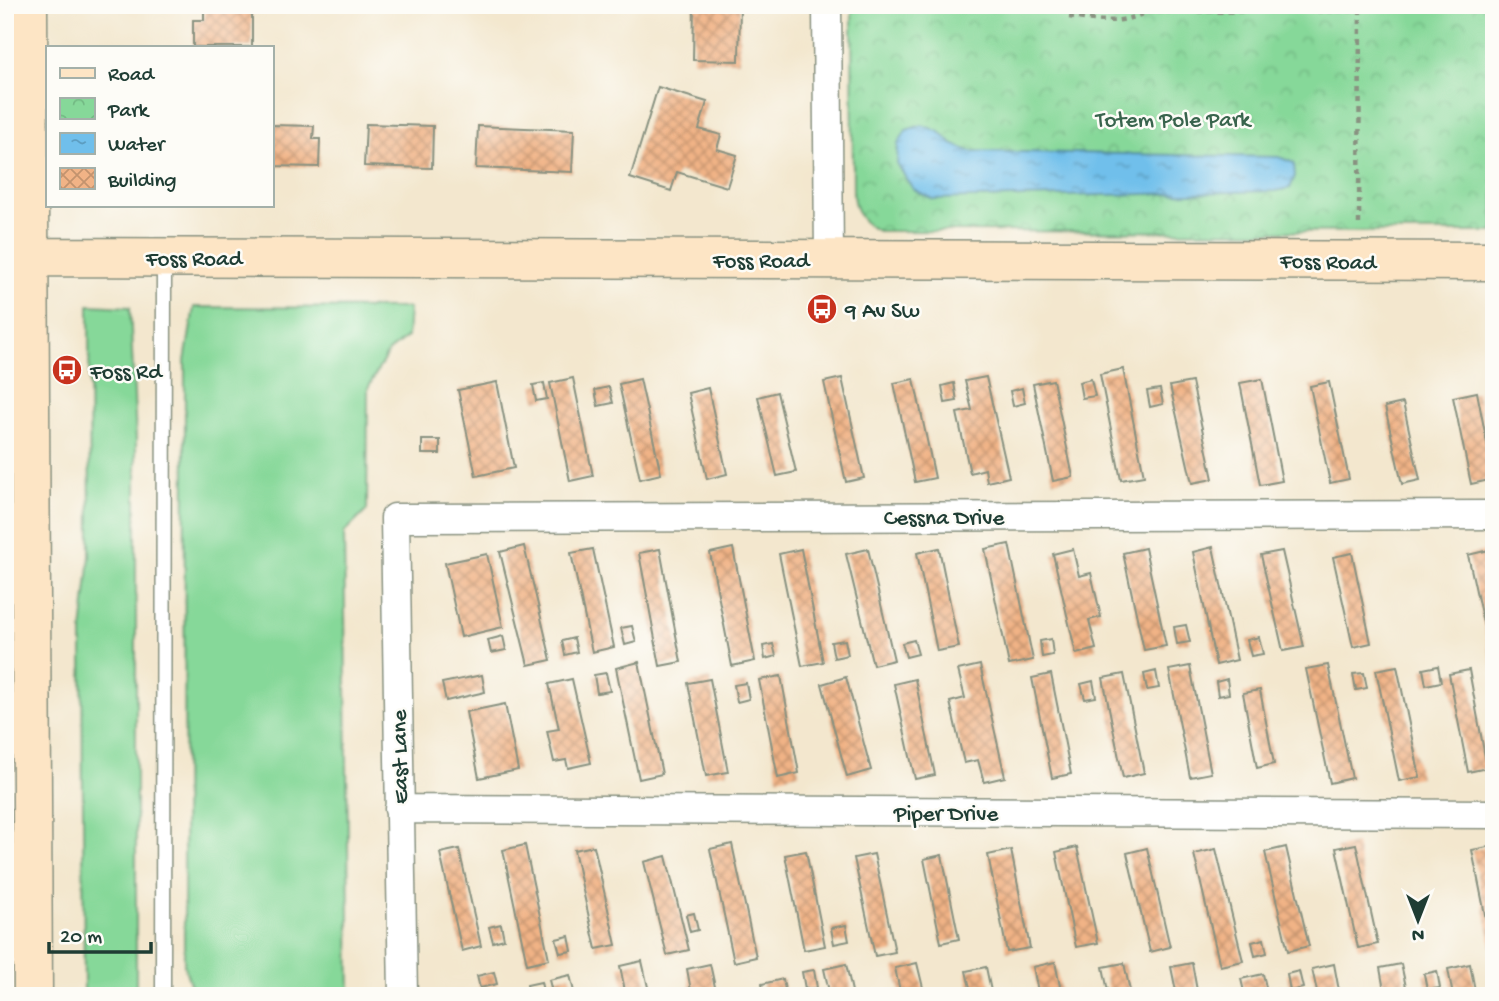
<svg xmlns="http://www.w3.org/2000/svg" width="1499" height="1001" viewBox="0 0 1499 1001" font-family="'Gochi Hand',sans-serif">
	<style>
		.green { fill: #86d899; stroke: #528a66; stroke-width: 2 }
		.park { fill: url(#park-crowns); stroke: #528a66; stroke-width: 2 }
		.water { fill: url(#water-ripples); stroke: #487e90; stroke-width: 2 }
		.building { fill: url(#building-cross-hatch) }
		.lines { fill: none; stroke-linecap: round; stroke-linejoin: round }
		.lane-casing { stroke: #899281; stroke-width: 17 }
		.street-casing { stroke: #899281; stroke-width: 31 }
		.secondary-casing { stroke: #899281; stroke-width: 41 }
		.path { stroke: #899281; stroke-width: 4.5; stroke-dasharray: 5 5; stroke-linecap: butt }
		.lane { stroke: #fff; stroke-width: 14 }
		.street { stroke: #fff; stroke-width: 28 }
		.secondary { stroke: #fde5c5; stroke-width: 38 }
		.labels { text-anchor: middle; stroke-width: 5; stroke-linejoin: round; paint-order: stroke }
		.park-label { font-size: 23px; fill: #39644d; stroke: #fdfcf7 }
		.street-label { font-size: 23px; fill: #1f3d34; stroke: #fdfcf7 }
		.poi-label { font-size: 23px; fill: #1f3d34; stroke: #fdfcf7; text-anchor: start }
	</style>
	<defs>
		<pattern id="park-crowns" width="20" height="18" patternUnits="userSpaceOnUse" patternTransform="scale(1.75)"><rect width="20" height="18" fill="#86d899"/><path d="M2 6a3 3 0 1 1 6 0M12 15a3 3 0 1 1 6 0" fill="none" stroke="#73ba84"/></pattern>
		<pattern id="water-ripples" width="26" height="14" patternUnits="userSpaceOnUse" patternTransform="scale(1.75)"><rect width="26" height="14" fill="#70bfeb"/><path d="M2 4q2-2 4 0t4 0M15 11q2-2 4 0t4 0" fill="none" stroke="#5b9cbf"/></pattern>
		<pattern id="building-cross-hatch" width="8" height="8" patternUnits="userSpaceOnUse" patternTransform="scale(1.75)"><rect width="8" height="8" fill="#f1b386"/><path d="M0 0l8 8M0 8l8-8" fill="none" stroke="#c3936e"/></pattern>
	</defs>
	<rect width="100%" height="100%" fill="#fdfcf7"/>
	<filter id="ink" filterUnits="userSpaceOnUse"><feTurbulence type="fractalNoise" baseFrequency=".0143" numOctaves="2"/><feDisplacementMap in="SourceGraphic" scale="14" xChannelSelector="R" yChannelSelector="G"/><feConvolveMatrix kernelMatrix="1 2 1 2 8 2 1 2 1" color-interpolation-filters="sRGB"/></filter>
	<filter id="wash" filterUnits="userSpaceOnUse"><feTurbulence type="fractalNoise" baseFrequency=".00686" numOctaves="4" result="noise"/><feDisplacementMap in="SourceGraphic" scale="28" xChannelSelector="R" yChannelSelector="G"/><feGaussianBlur stdDeviation="1.57" result="paint"/><feColorMatrix in="noise" values="0 0 0 0 0 0 0 0 0 0 0 0 0 0 0 0 0 1.4 0 .05"/><feComposite in="paint" operator="in"/></filter>
	<g filter="url(#wash)">
		<rect width="100%" height="100%" fill="#f3e7ce"/>
		<!-- green -->
		<path class="green" d="M89,305L130,307L136,439V996H84L82,632L90,556Z
			M194,307L409,308L407,337L388,352L368,388L367,510L344,533L350,996H194L184,965L185,361Z"/>
		<!-- park -->
		<path class="park" d="M852,5H1494V232L878,231C862,223 855,213 853,195Z"/>
		<!-- water -->
		<path class="water" d="M922,125L940,132L952,144L969,151L1279,157L1294,163L1295,176L1290,188L1275,191L932,199L913,189L897,164L898,144L906,130Z"/>
		<g id="blocks">
			<!-- building -->
			<path class="building" d="M204,5H252V47H193V20H204Z
				M694,5H740L739,61L693,60Z
				M658,87L707,102L699,129L721,135L717,149L737,155L727,187L677,172L671,191L630,178Z
				M366,124L433,126L432,168L364,166Z
				M271,125L314,126L313,139H320L319,167L271,166Z
				M478,126L574,130L572,172L476,168Z
				M1123,369L1144,476L1121,480L1100,374Z
				M986,377L1009,477L987,482L985,469L970,473L957,413L972,410L965,381Z
				M573,378L593,476L570,481L550,383Z
				M842,378L864,478L846,482L824,382Z
				M640,379L661,474L640,479L619,384Z
				M914,379L935,478L915,482L894,383Z
				M1091,379L1095,396L1082,398L1079,382Z
				M1262,379L1282,481L1260,485L1240,383Z
				M1053,380L1073,477L1053,481L1033,384Z
				M497,382L514,468L476,476L458,390Z
				M1192,382L1213,479L1192,483L1170,386Z
				M1329,382L1349,479L1330,483L1310,386Z
				M544,383L547,399L536,401L533,385Z
				M954,383L957,401L945,403L942,386Z
				M609,387L613,403L598,406L595,390Z
				M708,388L727,474L707,479L688,393Z
				M1022,388L1025,403L1013,406L1010,391Z
				M1160,389L1163,404L1150,407L1147,391Z
				M777,392L796,472L777,476L758,397Z
				M1477,392L1494,479L1471,484L1453,397Z
				M1403,403L1420,480L1402,484L1385,407Z
				M422,440H440V454H422Z
				M1009,544L1033,660L1009,665L985,549Z
				M524,546L551,660L528,665L500,552Z
				M1213,547L1237,660L1216,665L1193,552Z
				M733,548L755,661L732,666L710,553Z
				M939,548L959,647L937,651L917,553Z
				M1145,548L1166,646L1144,650L1123,553Z
				M593,549L614,647L592,652L571,553Z
				M660,549L681,662L660,666L639,553Z
				M801,549L823,662L802,666L779,554Z
				M868,549L894,660L873,665L846,554Z
				M1073,549L1079,576L1091,573L1101,617L1089,620L1096,649L1076,654L1053,554Z
				M1489,550L1494,570L1493,668L1468,555Z
				M1282,551L1304,647L1283,651L1261,555Z
				M1352,553L1371,643L1353,647L1333,557Z
				M487,554L503,627L461,637L445,563Z
				M1186,625L1190,642L1177,644L1174,627Z
				M632,626L636,642L625,645L621,628Z
				M503,636L506,650L491,653L488,640Z
				M1259,637L1263,654L1251,656L1247,640Z
				M574,638L577,652L565,655L562,641Z
				M1051,639L1053,655L1042,657L1040,641Z
				M845,640L848,655L834,658L831,642Z
				M914,640L918,654L906,657L902,643Z
				M773,644L776,656L765,659L763,646Z
				M639,662L662,774L639,779L616,668Z
				M980,665L1005,777L984,782L978,760L964,763L950,702L965,698L958,670Z
				M1328,665L1352,778L1330,783L1306,669Z
				M1190,666L1211,773L1190,777L1169,670Z
				M1397,666L1420,777L1399,781L1376,670Z
				M1438,666L1441,682L1426,685L1423,669Z
				M1469,670L1487,768L1468,772L1449,674Z
				M1156,671L1159,688L1147,690L1144,674Z
				M606,673L610,691L597,693L594,675Z
				M1364,673L1367,688L1356,690L1353,674Z
				M1051,674L1071,774L1052,778L1032,678Z
				M1124,674L1144,773L1123,778L1103,678Z
				M482,675L485,692L446,701L442,683Z
				M781,676L799,773L778,778L759,680Z
				M846,677L871,770L847,777L822,684Z
				M572,679L591,763L568,768L566,760L554,762L547,731L559,729L549,684Z
				M710,679L728,772L706,776L688,683Z
				M915,679L935,775L915,779L894,684Z
				M1227,679L1229,694L1218,696L1216,682Z
				M1093,681L1096,697L1085,699L1081,684Z
				M746,683L749,699L737,702L734,685Z
				M1260,690L1274,764L1257,768L1243,693Z
				M505,704L518,770L479,778L466,712Z
				M732,844L756,957L734,962L710,849Z
				M1356,844L1378,944L1358,948L1336,848Z
				M525,845L549,959L527,964L503,850Z
				M594,846L616,945L596,949L574,850Z
				M1493,846L1494,954H1493L1472,850Z
				M1077,847L1098,943L1076,947L1056,852Z
				M1286,847L1309,946L1288,951L1265,852Z
				M1147,848L1170,947L1150,952L1127,853Z
				M459,849L481,946L462,951L440,853Z
				M1216,849L1243,961L1220,966L1194,854Z
				M1011,850L1030,948L1007,952L988,855Z
				M806,851L825,946L804,950L785,855Z
				M874,854L895,952L875,956L854,858Z
				M942,855L959,939L941,943L924,859Z
				M666,856L689,950L667,955L644,862Z
				M694,913L698,930L690,932L686,915Z
				M501,924L504,939L493,942L489,927Z
				M846,925L849,941L834,944L831,928Z
				M569,936L572,951L560,953L556,939Z
				M1264,939L1267,953L1255,956L1252,942Z
				M642,961L650,996H626L620,966Z
				M1055,962L1062,996H1039L1033,967Z
				M917,963L925,996H901L895,968Z
				M1124,963L1131,996H1109L1103,967Z
				M1192,963L1198,996H1177L1171,967Z
				M710,964L717,996H692L687,969Z
				M846,964L853,996H830L824,969Z
				M1334,964L1340,996H1318L1312,969Z
				M1401,964L1408,996H1385L1380,968Z
				M1470,964L1476,996H1453L1448,969Z
				M986,967L992,996H972L966,971Z
				M814,970L817,988L805,989L802,972Z
				M1299,971L1303,988L1290,991L1287,974Z
				M1437,971L1440,988L1427,990L1424,974Z
				M494,972L497,984L480,988L477,976Z
				M1263,974L1268,996H1245L1241,979Z
				M570,975L575,996H553L549,980Z
				M783,979L786,996H764L762,984Z
				M541,982L544,996H529L527,985Z"/>
		</g>
	</g>
	<g filter="url(#ink)">
		<use href="#blocks" fill-opacity="0" stroke="#899281" stroke-width="2"/>
		<g class="lines">
			<!-- lane casing -->
			<g class="lane-casing">
				<path id="lane" d="M5,624H30
					M5,958H32
					M163,996L164,259"/>
			</g>
			<!-- street casing -->
			<g class="street-casing">
				<path id="street" d="M827,5L829,260
					M399,809L1494,814
					M403,996L395,518L1494,515"/>
			</g>
			<!-- secondary casing -->
			<g class="secondary-casing">
				<path id="secondary" d="M28,5L33,996
					M29,257L1494,261"/>
			</g>
			<!-- path -->
			<path class="path" d="M1069,17C1100,21 1118,25 1147,12L1360,11
				M1359,224L1360,5"/>
			<!-- lane -->
			<use href="#lane" class="lane"/>
			<!-- street -->
			<use href="#street" class="street"/>
			<!-- secondary -->
			<use href="#secondary" class="secondary"/>
		</g>
	</g>
	<!-- icons -->
	<defs>
		<g id="bus-disc" transform="scale(1.575)"><circle r="9.5" fill="#c8321e" stroke="#fdfcf7"/><path d="M-5-6H5V4H4V6H2V4H-2V6H-4V4H-5ZM-3.5-4V0h7V-4ZM-3.5 1.2v1.5H-2V1.2ZM2 1.2v1.5H3.5V1.2Z" fill="#fff"/></g>
	</defs>
	<g fill-rule="evenodd">
		<use href="#bus-disc" x="822" y="309"/>
		<use href="#bus-disc" x="67" y="370"/>
	</g>
	<g class="labels">
		<!-- park labels -->
		<g class="park-label">
			<text x="1173" y="126">Totem Pole Park</text>
		</g>
		<!-- street labels -->
		<g class="street-label">
			<text x="194" y="265">Foss Road</text>
			<text x="761" y="267">Foss Road</text>
			<text transform="translate(1328 260) rotate(1)" y="8">Foss Road</text>
			<text x="944" y="524">Cessna Drive</text>
			<text transform="translate(398 757) rotate(-91)" y="8">East Lane</text>
			<text x="946" y="820">Piper Drive</text>
		</g>
		<!-- poi labels -->
		<g class="poi-label">
			<text x="845" y="317">9 Av Sw</text>
			<text x="90" y="378">Foss Rd</text>
		</g>
	</g>
	<!-- margin -->
	<rect width="1499" height="1001" fill="none" stroke="#fdfcf7" stroke-width="28"/>
	<!-- legend -->
	<rect x="46" y="46" width="228" height="161" fill="#fdfcf7" stroke="#a4b0a9" stroke-width="2"/>
	<rect x="60" y="68" width="35" height="10" fill="#fde5c5" stroke="#a4b0a9" stroke-width="2"/>
	<text x="108" y="80" font-size="21" fill="#1f3d34">Road</text>
	<rect x="60" y="98" width="35" height="21" fill="url(#park-crowns)" stroke="#a4b0a9" stroke-width="2"/>
	<text x="108" y="116" font-size="21" fill="#1f3d34">Park</text>
	<rect x="60" y="133" width="35" height="21" fill="url(#water-ripples)" stroke="#a4b0a9" stroke-width="2"/>
	<text x="108" y="150" font-size="21" fill="#1f3d34">Water</text>
	<rect x="60" y="168" width="35" height="21" fill="url(#building-cross-hatch)" stroke="#a4b0a9" stroke-width="2"/>
	<text x="108" y="186" font-size="21" fill="#1f3d34">Building</text>
	<!-- north arrow -->
	<g transform="translate(1418 920) rotate(180)" stroke="#fdfcf7" stroke-width="5" paint-order="stroke">
	<path d="M0-5L12 26L0 18L-12 26Z" fill="#1f3d34"/>
	<text y="-10" font-size="19" font-weight="bold" text-anchor="middle" fill="#1f3d34">N</text>
	</g>
	<!-- scale -->
	<path d="M49 942v10h102v-10" fill="none" stroke="#1f3d34" stroke-width="3.5"/>
	<text x="60" y="942" font-size="21" fill="#1f3d34" stroke="#fdfcf7" stroke-width="5" paint-order="stroke">20 m</text>
</svg>
